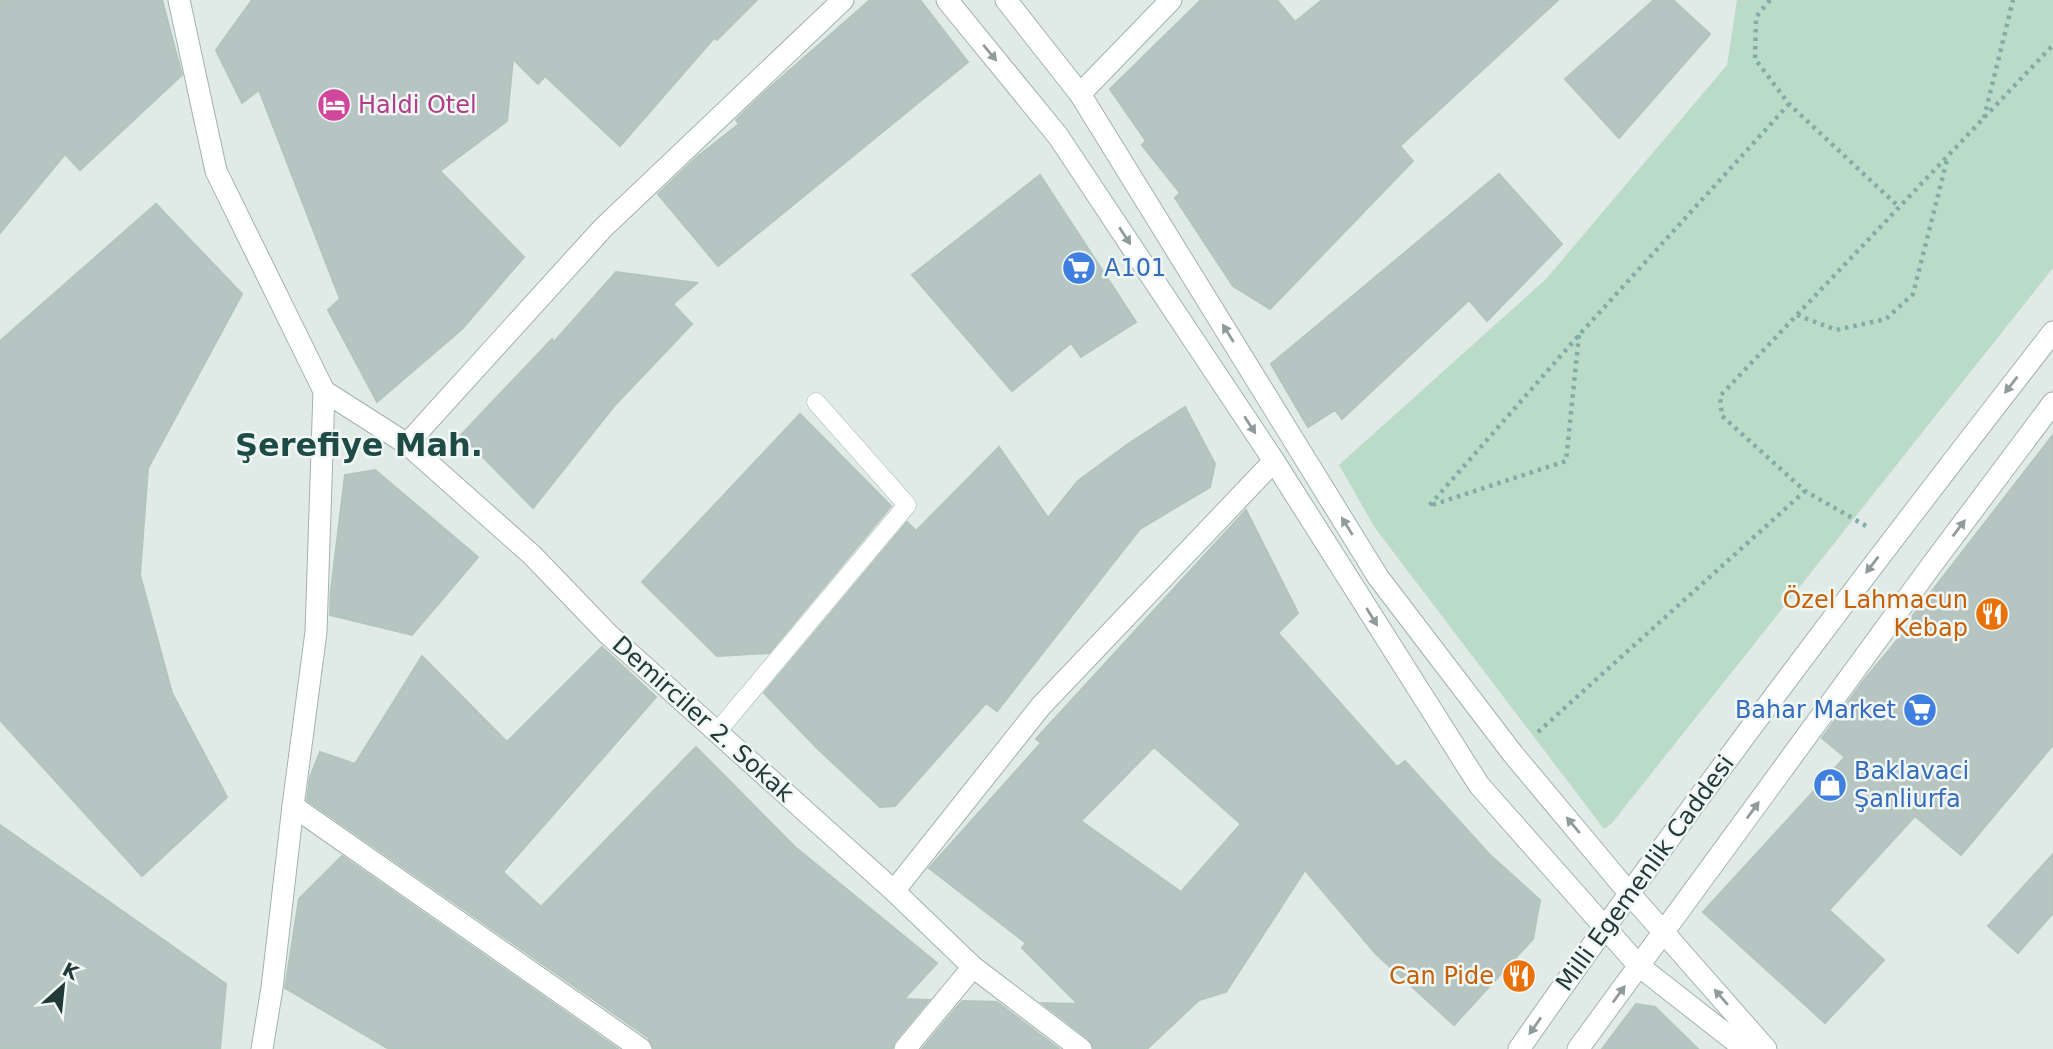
<svg xmlns="http://www.w3.org/2000/svg" width="2053" height="1049" viewBox="0 0 2053 1049" font-family="'DejaVu Sans',sans-serif">
	<style>
		.green { fill: #badbc8 }
		.building { fill: #b6c5c1; stroke: #b3c4bf; stroke-width: 2; fill-rule: evenodd }
		.lines { fill: none; stroke-linecap: round; stroke-linejoin: round }
		.service-casing { stroke: #a3b2af; stroke-width: 19 }
		.minor-casing { stroke: #a3b2af; stroke-width: 23 }
		.tertiary-casing { stroke: #a3b2af; stroke-width: 23 }
		.path { stroke: #82ada6; stroke-width: 4.5; stroke-dasharray: 3.5 5; stroke-linecap: butt }
		.service { stroke: #fff; stroke-width: 18 }
		.minor { stroke: #fff; stroke-width: 21 }
		.tertiary { stroke: #fff; stroke-width: 21 }
		.oneway { fill: #909c9b }
		.labels { text-anchor: middle; stroke-width: 5; stroke-linejoin: round; paint-order: stroke }
		.hotel-label { font-size: 24px; fill: #b23c85; stroke: #f0f7f5; text-anchor: start }
		.shop-label { font-size: 24px; fill: #366cbe; stroke: #f0f7f5; text-anchor: start }
		.food-label { font-size: 24px; fill: #c56008; stroke: #f0f7f5; text-anchor: end }
		.street-label { font-size: 24px; fill: #223a37; stroke: #f0f7f5 }
		.district-label { font-size: 32px; font-weight: bold; fill: #1f4b47; stroke: #f0f7f5 }
	</style>
	<rect width="100%" height="100%" fill="#e0eae7"/>
	<!-- green -->
	<path class="green" d="M1737,0H2053V268L1612,823L1604,829L1375,528L1339,465L1546,279L1727,65Z"/>
	<!-- building -->
	<path class="building" d="M0,0H162L182,75L80,170L65,154L0,233Z
		M252,0H757L717,40L714,38L620,146L545,76L538,84L513,59L507,121L440,171L524,257L462,329L377,402L328,310L340,299L259,90L242,103L216,50Z
		M870,0H920L968,62L718,266L658,194L697,157L739,124L736,120L766,91Z
		M1201,0H1277L1295,22L1322,0H1558L1400,146L1413,161L1270,309L1233,286L1175,198L1180,193L1142,145L1146,141L1110,89Z
		M1654,0H1673L1710,34L1619,138L1565,79Z
		M1499,174L1562,244L1487,321L1469,300L1342,419L1335,410L1308,427L1271,364Z
		M1040,175L1136,322L1081,357L1071,343L1012,391L912,275Z
		M156,204L242,294L148,468L140,575L172,693L227,797L142,876L0,720V341Z
		M616,272L697,283L673,304L692,324L615,405L533,508L461,435L552,339L554,342Z
		M1185,407L1215,464L1210,487L1140,529L997,711L986,703L895,806L880,807L818,749L764,693L907,522L916,531L999,447L1048,518L1078,481L1128,444Z
		M800,414L891,506L769,653L717,656L642,582Z
		M2053,435V745L1961,855L1915,816L1829,910L1884,960L1825,1023L1703,912L1845,757L1822,738L1864,680L1914,620L1911,618Z
		M375,470L478,557L412,635L330,615L331,590L345,475Z
		M1246,510L1298,613L1278,633L1397,767L1405,761L1489,854L1540,900L1533,939L1454,1025L1376,954L1305,870L1226,992L1199,1000L1147,1049H1094L1089,1039L1042,1003L1078,1004L1022,948L1026,943L929,868L1041,743L1036,739ZM1154,747L1241,824L1181,892L1081,821Z
		M602,647L656,697L503,872L541,907L696,747L795,847L937,963L904,999L929,1000L895,1041L892,1049H654L649,1038L307,800L310,777L320,752L355,764L422,656L507,742Z
		M0,825L226,984L220,1049H0Z
		M2053,854V913L2018,953L1988,926Z
		M342,856L618,1049H389L285,988L299,899Z
		M962,1001L997,1002L1059,1049H922Z
		M1636,1004L1655,1007L1698,1049H1602Z"/>
	<g class="lines">
		<!-- service casing -->
		<g class="service-casing">
			<path id="service" d="M717,732L907,505L816,402"/>
		</g>
		<!-- minor casing -->
		<g class="minor-casing">
			<path id="minor" d="M1080,94L1171,0
				M324,391L407,444L532,555L608,634L894,891L973,967L1081,1049
				M407,444L603,228L843,0
				M293,806L641,1049
				M894,891L1041,706L1274,461
				M905,1049L973,967"/>
		</g>
		<!-- tertiary casing -->
		<g class="tertiary-casing">
			<path id="tertiary" d="M179,0L216,171L324,391L316,632L293,806L272,988L262,1049
				M947,0L1058,136L1274,461L1479,785L1639,966L1745,1049
				M1006,0L1080,94L1378,577L1513,754L1629,893L1766,1049
				M1519,1049C1690,804 1870,567 2053,332
				M1578,1049L1931,566L2053,403"/>
		</g>
		<!-- path -->
		<path class="path" d="M1770,0L1756,17L1755,59L1789,104L1899,207
			M1984,118L2013,0
			M1797,315L1836,330L1886,319L1913,294L1947,160
			M1579,335L1566,461L1429,506L1579,335L1789,104
			M1866,526L1805,491L1722,416L1720,396L2053,45
			M1538,732L1805,491"/>
		<!-- service -->
		<use href="#service" class="service"/>
		<!-- minor -->
		<use href="#minor" class="minor"/>
		<!-- tertiary -->
		<use href="#tertiary" class="tertiary"/>
	</g>
	<!-- one-way arrows -->
	<defs><path id="oneway-solid" d="M-6-.8H1V-3.2L6.5 0L1 3.2V.8H-6Z" transform="scale(1.75)"/></defs>
	<g class="oneway">
		<use href="#oneway-solid" transform="translate(990 53) rotate(50)"/>
		<use href="#oneway-solid" transform="translate(1125 236) rotate(57)"/>
		<use href="#oneway-solid" transform="translate(1228 333) rotate(-122)"/>
		<use href="#oneway-solid" transform="translate(2011 385) rotate(128)"/>
		<use href="#oneway-solid" transform="translate(1250 425) rotate(57)"/>
		<use href="#oneway-solid" transform="translate(1347 526) rotate(-122)"/>
		<use href="#oneway-solid" transform="translate(1959 528) rotate(-53)"/>
		<use href="#oneway-solid" transform="translate(1872 565) rotate(127)"/>
		<use href="#oneway-solid" transform="translate(1372 617) rotate(58)"/>
		<use href="#oneway-solid" transform="translate(1753 810) rotate(-54)"/>
		<use href="#oneway-solid" transform="translate(1573 825) rotate(-130)"/>
		<use href="#oneway-solid" transform="translate(1619 994) rotate(-54)"/>
		<use href="#oneway-solid" transform="translate(1721 997) rotate(-131)"/>
		<use href="#oneway-solid" transform="translate(1535 1026) rotate(125)"/>
	</g>
	<!-- icons -->
	<defs>
		<g id="hotel-disc" transform="scale(1.75)"><circle r="9.5" fill="#d1479c" stroke="#f0f7f5"/><path d="M-6-4.5h1.5V1H6V5H4.5V3h-9V5H-6ZM-4 0a1.8 1.8 0 1 1 3.6 0ZM.5 0V-2.5h3Q6-2.5 6 0Z" fill="#fff"/></g>
		<g id="supermarket-disc" transform="scale(1.75)"><circle r="9.5" fill="#3f7fe0" stroke="#f0f7f5"/><path d="M-6-5.5h2.5l.6 2H6L4.5 2H-2.5L-4.4-4H-6ZM-1.5 3.2a1.3 1.3 0 1 0 .1 0ZM3 3.2a1.3 1.3 0 1 0 .1 0Z" fill="#fff"/></g>
		<g id="restaurant-disc" transform="scale(1.75)"><circle r="9.5" fill="#e8710a" stroke="#f0f7f5"/><path d="M-5-6h1v4h1v-4h1v4h1v-4h1v5L-1.5 .5V6h-2V.5L-5-1ZM5-6V6H3V1.5H1.5Q1.5-4 5-6Z" fill="#fff"/></g>
		<g id="shop-disc" transform="scale(1.75)"><circle r="9.5" fill="#3f7fe0" stroke="#f0f7f5"/><path d="M-5-2.5h2.3a2.7 3.5 0 0 1 5.4 0H5L5.5 6h-11ZM-1.5-2.5h3a1.5 2.3 0 0 0-3 0Z" fill="#fff"/></g>
	</defs>
	<g fill-rule="evenodd">
		<use href="#hotel-disc" x="334" y="105"/>
		<use href="#supermarket-disc" x="1079" y="268"/>
		<use href="#restaurant-disc" x="1992" y="614"/>
		<use href="#supermarket-disc" x="1920" y="710"/>
		<use href="#shop-disc" x="1830" y="785"/>
		<use href="#restaurant-disc" x="1519" y="976"/>
	</g>
	<g class="labels">
		<!-- hotel labels -->
		<g class="hotel-label">
			<text x="358" y="113">Haldi Otel</text>
		</g>
		<!-- shop labels -->
		<g class="shop-label">
			<text x="1104" y="276">A101</text>
			<text x="1896" y="718" text-anchor="end">Bahar Market</text>
			<text x="1854" y="779">Baklavaci<tspan x="1854" dy="28">Şanliurfa</tspan></text>
		</g>
		<!-- food labels -->
		<g class="food-label">
			<text x="1968" y="608">Özel Lahmacun<tspan x="1968" dy="28">Kebap</tspan></text>
			<text x="1494" y="984">Can Pide</text>
		</g>
		<!-- street labels -->
		<g class="street-label">
			<text transform="translate(703 719) rotate(42)" y="8">Demirciler 2. Sokak</text>
			<text transform="translate(1645 873) rotate(-54)" y="8">Milli Egemenlik Caddesi</text>
		</g>
		<!-- district labels -->
		<g class="district-label">
			<text x="359" y="456">Şerefiye Mah.</text>
		</g>
	</g>
	<!-- north arrow -->
	<g transform="translate(63 986) rotate(27)" stroke="#f0f7f5" stroke-width="5" paint-order="stroke">
	<path d="M0-5L12 26L0 18L-12 26Z" fill="#223a37"/>
	<text y="-10" font-size="19" font-weight="bold" text-anchor="middle" fill="#223a37">K</text>
	</g>
</svg>
